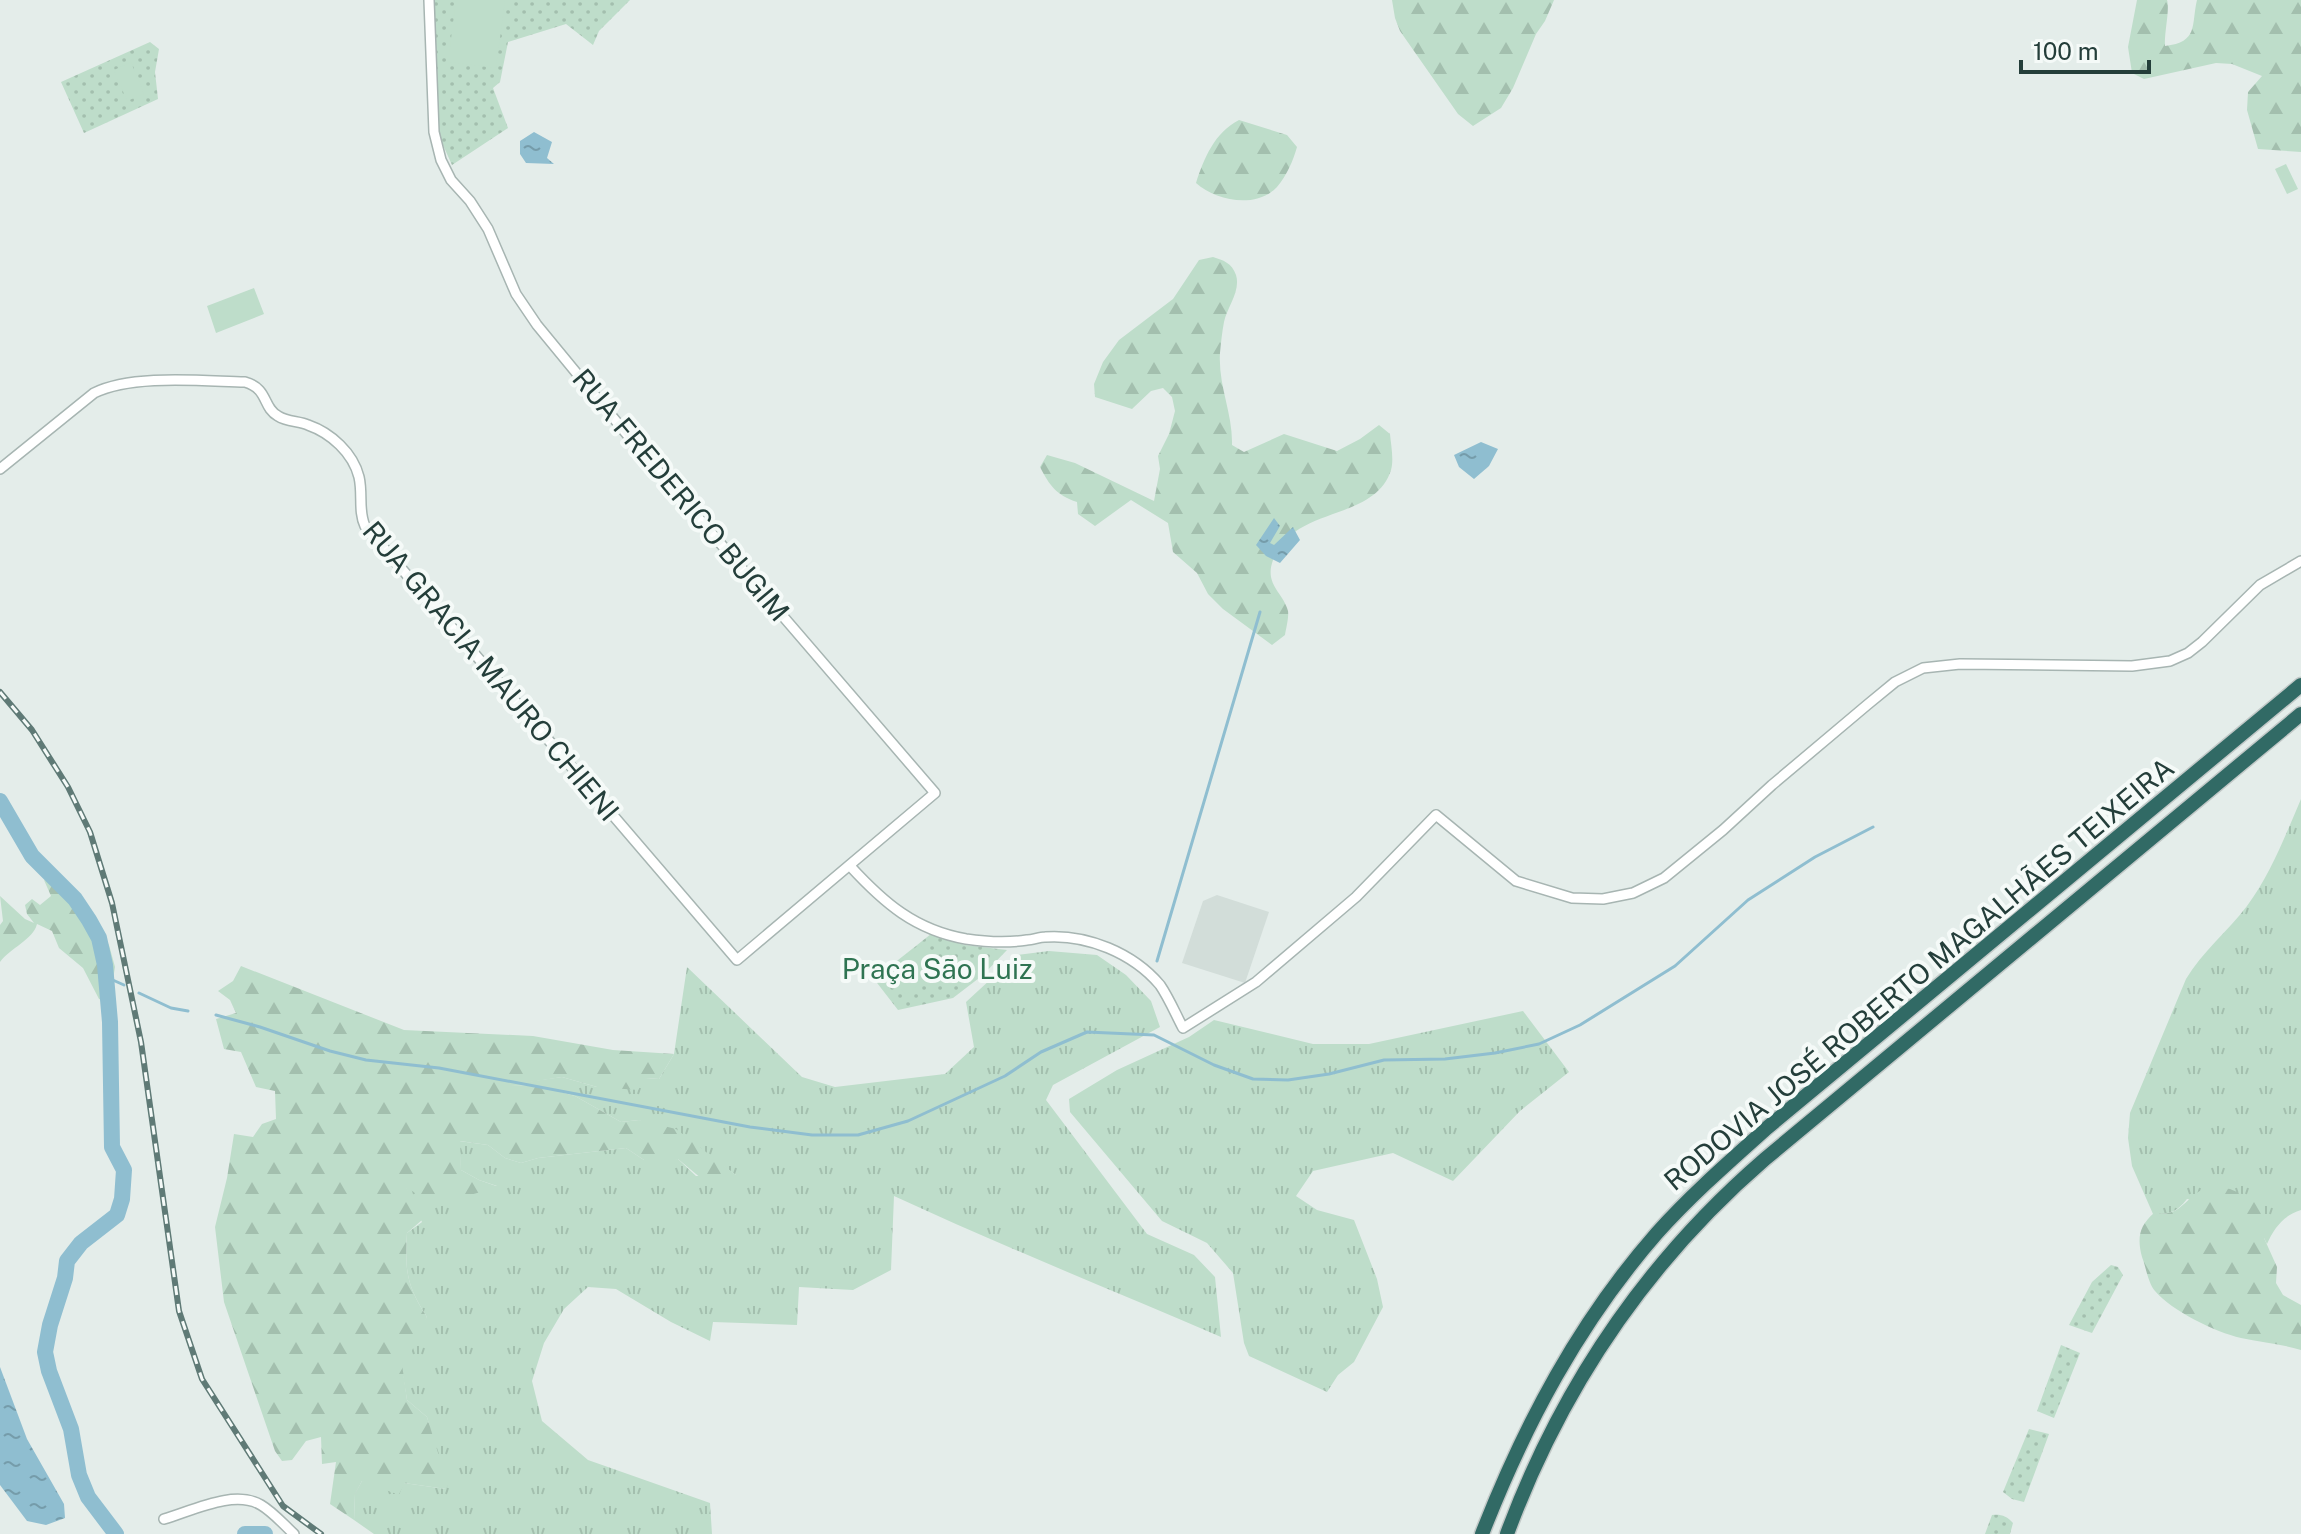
<svg xmlns="http://www.w3.org/2000/svg" width="2301" height="1534" viewBox="0 0 2301 1534" font-family="'Public Sans',sans-serif">
	<style>
		.built { fill: #d2ddd9 }
		.grass { fill: url(#grass-tufts) }
		.forest { fill: url(#forest-firs) }
		.park { fill: url(#park-dots) }
		.pitch { fill: #beddca }
		.water { fill: url(#water-ripples) }
		.lines { fill: none; stroke-linecap: round; stroke-linejoin: round }
		.stream { stroke: #8fbed0; stroke-width: 3 }
		.river { stroke: #8fbed0; stroke-width: 16 }
		.minor-casing { stroke: #a7b5b2; stroke-width: 12 }
		.highway-casing { stroke: #c2c9c8; stroke-width: 17 }
		.minor { stroke: #fff; stroke-width: 9 }
		.highway { stroke: #316a65; stroke-width: 14 }
		.rail-casing { stroke: #5f7a76; stroke-width: 6 }
		.rail { stroke: #f5faf8; stroke-width: 3; stroke-dasharray: 9; stroke-linecap: butt }
		.labels { text-anchor: middle; stroke-width: 8; stroke-linejoin: round; paint-order: stroke }
		.street-label { font-size: 28px; fill: #243e3a; stroke: #f5faf8 }
		.park-label { font-size: 28px; fill: #2f7452; stroke: #f5faf8 }
	</style>
	<defs>
		<pattern id="grass-tufts" width="24" height="20" patternUnits="userSpaceOnUse" patternTransform="scale(2)"><rect width="24" height="20" fill="#beddca"/><path d="M3 7l-1-3M5 7V3M7 7l1-3M15 17l-1-3M17 17v-4M19 17l1-3" fill="none" stroke="#a3bfae"/></pattern>
		<pattern id="forest-firs" width="22" height="20" patternUnits="userSpaceOnUse" patternTransform="scale(2)"><rect width="22" height="20" fill="#beddca"/><path d="M5 1l3.5 6h-7zM16 11l3.5 6h-7z" fill="#a3bfae"/></pattern>
		<pattern id="park-dots" width="8" height="8" patternUnits="userSpaceOnUse" patternTransform="scale(2)"><rect width="8" height="8" fill="#beddca"/><path d="M2 2h.1M6 6h.1" fill="none" stroke="#a3bfae" stroke-width="1.8" stroke-linecap="round"/></pattern>
		<pattern id="water-ripples" width="26" height="14" patternUnits="userSpaceOnUse" patternTransform="scale(2)"><rect width="26" height="14" fill="#8fbed0"/><path d="M2 4q2-2 4 0t4 0M15 11q2-2 4 0t4 0" fill="none" stroke="#759caa"/></pattern>
	</defs>
	<rect width="100%" height="100%" fill="#e4edea"/>
	<!-- built -->
	<path class="built" d="M1217,895L1269,912L1245,983L1182,963L1203,901Z"/>
	<!-- grass -->
	<path class="grass" d="M2301,799V1210C2284,1215 2274,1228 2267,1244L2264,1238V1212L2187,1199C2176,1213 2169,1214 2153,1214L2132,1166L2128,1138L2130,1113L2186,979C2202,952 2228,931 2247,906C2271,874 2285,836 2301,799Z
		M1049,951L1097,955L1126,975L1151,1001L1160,1027L1053,1085L1046,1100L1147,1234L1194,1255L1215,1277L1221,1337C1112,1290 1002,1246 894,1196L891,1270L853,1290L799,1287L797,1325L713,1322L710,1341L671,1322L616,1289L588,1287L564,1309L544,1343L532,1381L542,1421L588,1460L710,1503L712,1534H374L354,1520L355,1494L362,1481L404,1483L446,1489L427,1417L407,1400L400,1357L427,1317C406,1285 405,1270 407,1233L422,1222L405,1186H497L479,1180L461,1170L459,1141L488,1145L505,1158L521,1163L538,1158L626,1148L644,1160L678,1159L696,1176L736,1175L709,1156L639,1120L621,1122L575,1096L539,1086L504,1085L562,1077L597,1087L646,1078L659,1079L674,1054L687,967L802,1077L835,1087L945,1074L974,1047L966,1002L1017,955Z
		M1523,1011L1569,1072L1520,1111L1453,1181L1393,1153L1313,1171L1296,1196L1317,1210L1354,1220L1377,1279L1383,1307L1354,1362L1338,1375L1327,1392L1249,1356L1244,1343L1233,1273L1207,1243L1162,1221L1070,1112L1069,1099L1117,1070L1189,1037L1214,1020L1313,1044H1369Z"/>
	<!-- forest -->
	<path class="forest" d="M1392,0H1554L1545,21L1536,34L1513,88L1501,108L1473,126L1458,114L1400,31L1395,18Z
		M2137,0H2167C2170,10 2164,33 2165,46C2199,42 2191,25 2197,0H2301V152L2258,149L2247,110L2248,92L2262,76L2232,64L2216,63L2144,79L2132,73L2128,47Z
		M1239,120L1287,135L1297,147C1293,161 1287,175 1277,187C1256,209 1216,201 1196,183C1204,158 1215,132 1239,120Z
		M1213,257C1223,260 1232,263 1236,275C1241,291 1227,307 1224,322C1222,332 1221,343 1220,353C1218,386 1233,413 1232,445L1244,452L1284,434L1337,451L1360,439L1379,425L1390,434C1391,445 1394,460 1391,470C1375,522 1293,505 1273,560C1264,585 1283,592 1288,611C1289,617 1286,629 1285,635L1272,645L1223,609L1208,594L1197,573L1173,552L1168,523L1131,500L1095,526L1078,514L1077,502C1056,495 1050,486 1040,467L1047,455L1075,463L1154,501L1160,469L1158,456L1169,434L1175,411L1172,397L1163,388L1151,391L1132,409L1095,397L1094,384L1103,362L1119,340L1173,299L1199,260Z
		M44,880L59,885L81,900L109,945L115,967L110,998L104,1001L99,999L83,968L59,948L52,931L37,924C33,940 10,948 0,962V925L3,921L0,896L25,919L34,923L27,914L25,905L32,899L40,905L51,896Z
		M241,966L404,1030L533,1036L613,1050L674,1054L659,1079L646,1078L638,1090L597,1087L562,1077L511,1085L539,1086L575,1096L621,1122L639,1120L676,1129L736,1175L725,1187L708,1184L678,1159L662,1164L644,1160L626,1148L538,1158L521,1163L505,1158L488,1145L460,1141L461,1170L479,1180L499,1187L448,1201L429,1202L406,1187L417,1208L429,1214L407,1233C405,1270 406,1285 427,1317L410,1355L401,1357L407,1400L427,1417L439,1456L452,1475L446,1489L404,1483L399,1495L362,1481L355,1494L354,1520L330,1504L336,1462L322,1464L321,1437L306,1441L292,1460L282,1461L275,1451L224,1302L215,1227L227,1178L234,1134L253,1137L262,1124L276,1119L275,1091L256,1087L241,1052L224,1049L216,1019L236,1013L230,1000L218,991L233,981Z
		M2211,1186L2230,1189L2258,1201L2264,1212V1238L2277,1267L2276,1283L2283,1295L2301,1305V1350C2281,1344 2261,1342 2241,1338C2215,1332 2172,1311 2155,1291C2148,1283 2146,1267 2142,1257C2137,1238 2139,1226 2154,1213C2184,1218 2183,1195 2211,1186Z"/>
	<!-- park -->
	<path class="park" d="M434,0H630L599,31L593,45L566,24L508,42L500,82L493,88L508,128L452,165L438,134Z
		M150,42L159,49L155,72L158,99L84,133L61,82Z
		M931,934L965,945L1007,950L983,975L953,998L898,1010L874,979Z
		M2111,1265L2118,1267L2123,1275L2092,1333L2069,1325L2092,1282Z
		M2061,1345L2080,1353L2054,1418L2037,1411Z
		M2029,1429L2049,1434L2024,1502L2012,1499L2003,1492Z
		M1992,1515C2001,1514 2007,1516 2013,1523L2010,1534H1985Z"/>
	<!-- pitch -->
	<path class="pitch" d="M456,0H505L496,68L448,62Z
		M131,62L144,94L127,101L114,70Z
		M2286,164L2298,189L2287,194L2275,169Z
		M254,288L264,314L216,333L207,306Z
		M920,944L938,968L906,995L886,971Z"/>
	<!-- water -->
	<path class="water" d="M534,132L552,142L547,158L554,164L526,163L520,154V141Z
		M1481,442L1498,449L1489,466L1474,479L1459,467L1454,455Z
		M1274,518L1280,526L1270,543L1274,545L1293,527L1300,540L1280,563L1266,556L1256,545Z
		M0,1367L27,1439L64,1504L65,1518L46,1525L27,1521L0,1485Z"/>
	<g class="lines">
		<!-- stream -->
		<path class="stream" d="M1157,961L1260,612
			M106,977L124,985
			M139,993L171,1008L188,1011
			M216,1015L260,1027L330,1051L366,1060L439,1068L750,1127L812,1135H858L908,1121L1005,1076L1041,1052L1087,1032L1154,1035L1214,1065L1253,1079L1288,1080L1329,1074L1384,1060L1445,1059L1495,1053L1539,1044L1580,1025L1675,966L1748,900L1815,857L1873,827"/>
		<!-- river -->
		<path class="river" d="M0,801L32,856L75,899L89,920L99,938L105,965L110,1022L112,1147L124,1170L122,1199L117,1215L81,1243L67,1261L65,1278L50,1325L45,1352L49,1371L71,1429L79,1475L88,1497L116,1534
			M245,1534H265"/>
		<!-- minor casing -->
		<g class="minor-casing">
			<path id="minor" d="M0,469L94,393C132,374 202,381 245,382C269,389 262,407 278,416C287,422 299,421 308,425C331,433 353,453 359,477C363,494 358,511 365,526L737,960L935,793L634,443L537,325L516,294L488,229L470,201L451,180L441,160L434,132L429,0
				M850,866C884,903 915,930 966,939C986,942 1008,943 1027,940C1033,940 1039,937 1045,937C1087,934 1133,953 1160,985C1169,998 1176,1015 1183,1028L1256,982L1356,897L1436,815L1516,881L1572,898L1603,899L1633,893L1664,878L1723,830L1772,785L1867,705L1895,682L1923,668L1960,664L2132,666L2170,661L2188,653L2202,642L2260,585L2301,561
				M164,1519C192,1511 234,1489 261,1505C273,1512 284,1525 294,1534"/>
		</g>
		<!-- highway casing -->
		<g class="highway-casing">
			<path id="highway" d="M1482,1534C1525,1424 1579,1322 1657,1233C1691,1195 1730,1161 1768,1127L2301,685
				M1507,1534C1561,1388 1647,1261 1765,1159L2301,714"/>
		</g>
		<!-- minor -->
		<use href="#minor" class="minor"/>
		<!-- highway -->
		<use href="#highway" class="highway"/>
		<!-- rail casing -->
		<g class="rail-casing">
			<path id="rail" d="M0,692L32,730L68,787L90,832L112,903L141,1042L179,1311L202,1379L283,1506L321,1534"/>
		</g>
		<!-- rail -->
		<use href="#rail" class="rail"/>
	</g>
	<g class="labels">
		<!-- street labels -->
		<g class="street-label">
			<text transform="translate(681 495) rotate(50)" y="10">RUA FREDERICO BUGIM</text>
			<text transform="translate(491 671) rotate(50)" y="10">RUA GRACIA MAURO CHIENI</text>
			<text transform="translate(1919 974) rotate(-40)" y="10">RODOVIA JOSÉ ROBERTO MAGALHÃES TEIXEIRA</text>
		</g>
		<!-- park labels -->
		<g class="park-label">
			<text x="937" y="979">Praça São Luiz</text>
		</g>
	</g>
	<!-- scale -->
	<path d="M2021 60v12h128v-12" fill="none" stroke="#243e3a" stroke-width="4"/>
	<text x="2033" y="60" font-size="24" fill="#243e3a" stroke="#f5faf8" stroke-width="6" paint-order="stroke">100 m</text>
</svg>
